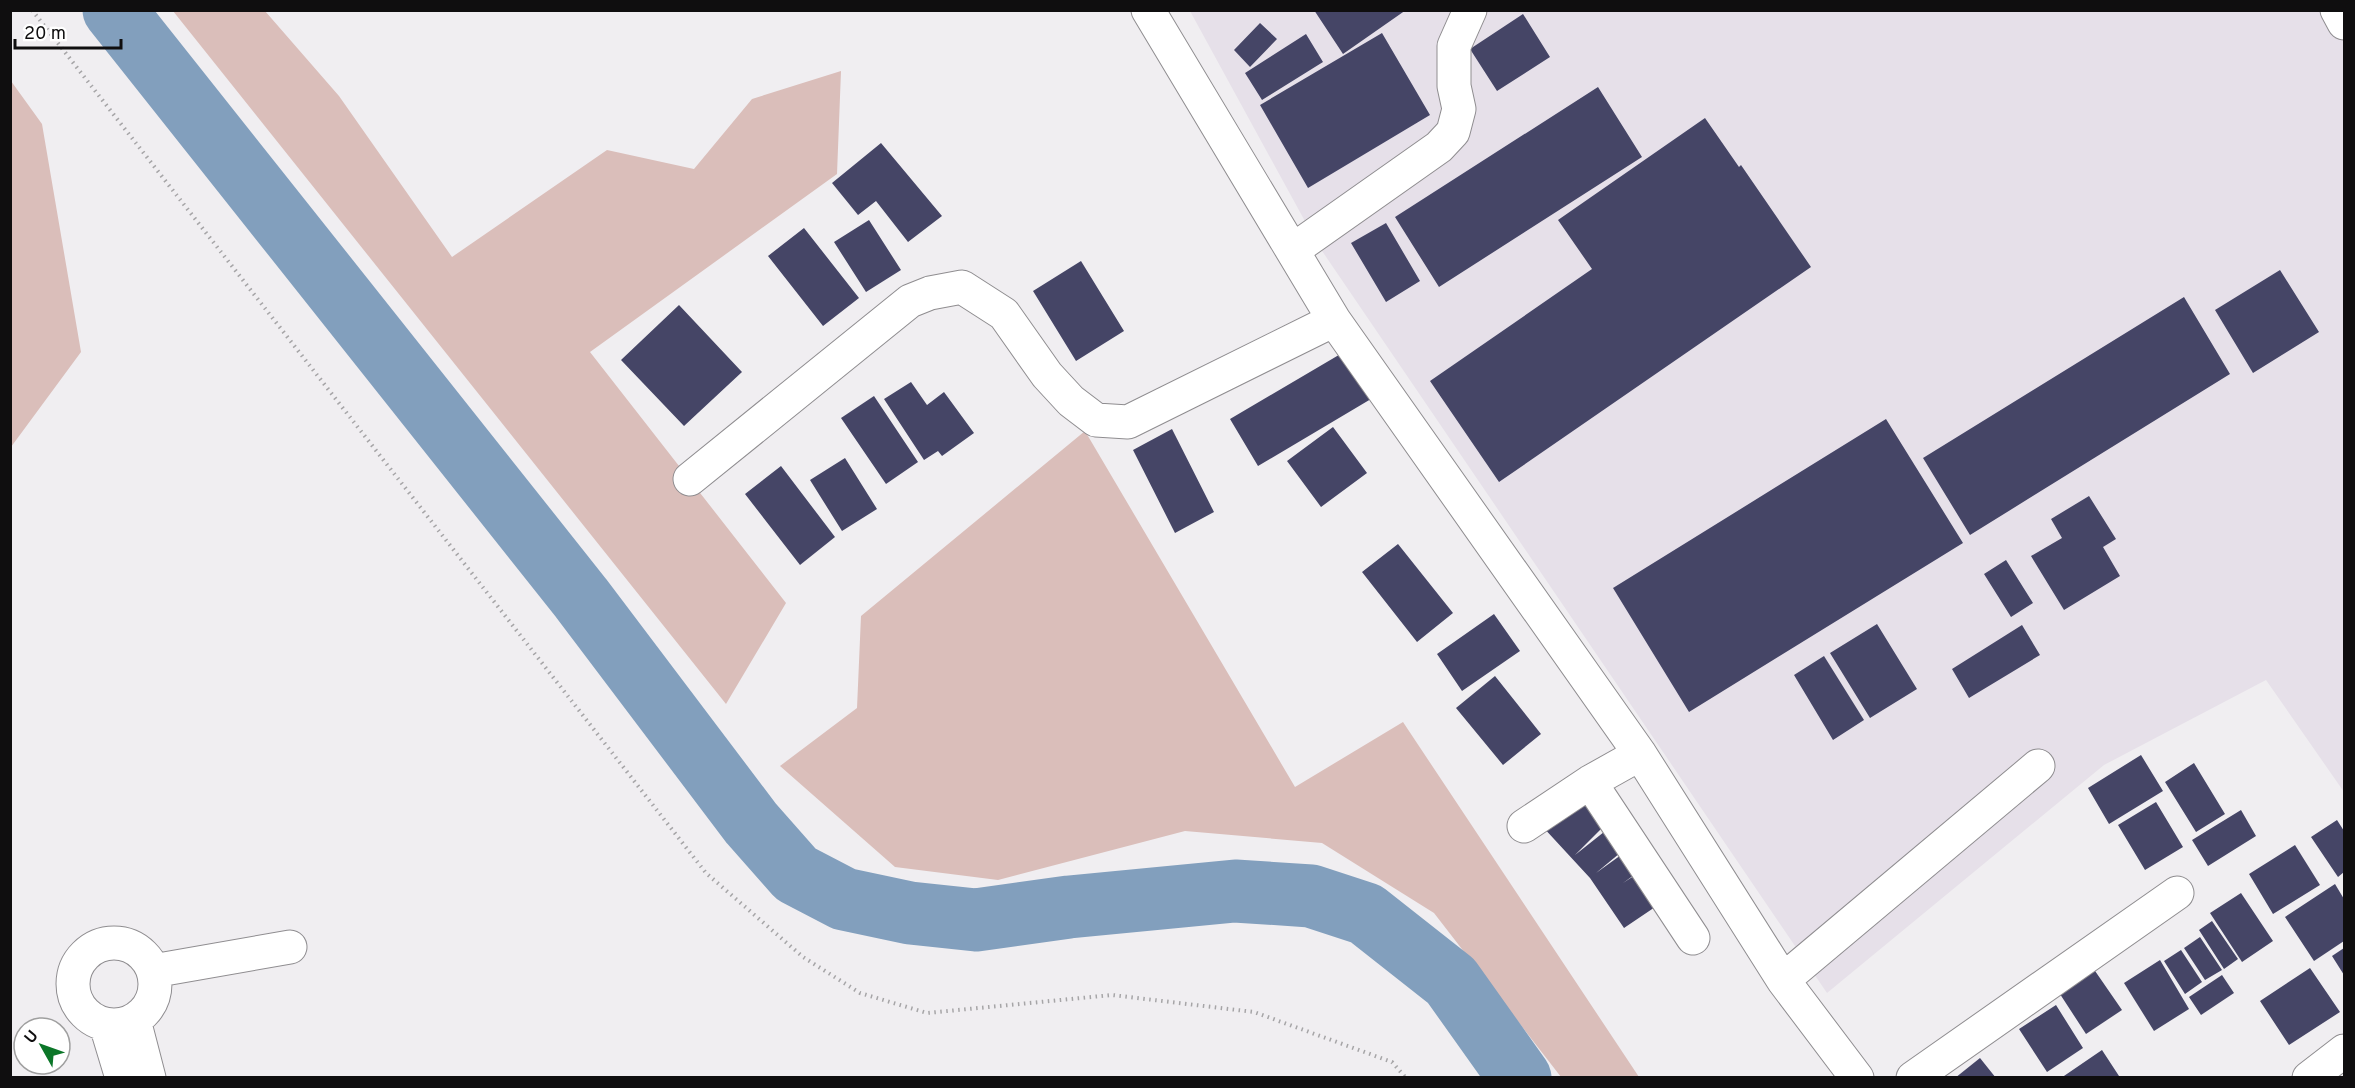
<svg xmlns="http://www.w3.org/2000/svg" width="2355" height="1088" viewBox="0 0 2355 1088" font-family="Overpass,sans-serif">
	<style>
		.built { fill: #e6e0e9 }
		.green { fill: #dabeba }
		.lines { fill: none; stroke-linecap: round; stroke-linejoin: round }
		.river { stroke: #829fbd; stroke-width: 63 }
		.building { fill: #454566 }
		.minor-casing { stroke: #8f8d90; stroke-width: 35 }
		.path { stroke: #a6a5a7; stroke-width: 4; stroke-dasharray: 1.5 4.5; stroke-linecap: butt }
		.minor { stroke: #fff; stroke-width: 33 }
	</style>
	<rect width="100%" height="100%" fill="#f0eef1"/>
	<!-- built -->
	<path class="built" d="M1190,11H2344V792L2266,680L2104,765L1827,993L1318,245Z"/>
	<!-- green -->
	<path class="green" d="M173,11H265L339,96L452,257L607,150L694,169L752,99L841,71L837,174L590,352L786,603L726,704Z
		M11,81L42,124L81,352L11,447Z
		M1085,431L1295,787L1403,722L1639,1077H1561L1434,913L1322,843L1185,831L998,880L895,867L780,766L857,708L861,616Z"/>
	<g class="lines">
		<!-- river -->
		<path class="river" d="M114,10L581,598L751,823L796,874L844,899L910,913L976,920L1069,907L1235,891L1311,896L1366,914L1451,981L1520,1078"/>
	</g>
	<!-- building -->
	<path class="building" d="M1314,10H1406L1343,54Z
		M1523,14L1550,57L1497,91L1470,49Z
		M1260,23L1277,39L1250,67L1234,50Z
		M1382,33L1430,115L1308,188L1260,105Z
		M1306,34L1323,62L1262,100L1245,73Z
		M1598,87L1642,157L1439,287L1395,217Z
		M1705,118L1739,167L1741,165L1811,267L1499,482L1430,381L1592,269L1558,220Z
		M881,143L942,216L908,242L876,201L858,215L832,183Z
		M869,220L901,270L866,292L834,242Z
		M1386,223L1420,281L1386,302L1351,243Z
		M804,228L859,298L823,326L768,256Z
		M1081,261L1124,331L1076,361L1033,291Z
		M2280,270L2319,332L2253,373L2215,310Z
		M2184,297L2230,374L1970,535L1923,458Z
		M679,305L742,372L684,426L621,360Z
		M1349,349L1376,396L1258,466L1230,419Z
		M911,382L927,405L944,392L974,433L942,456L938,451L924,460L884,399Z
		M874,396L918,462L886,484L841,418Z
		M1886,419L1963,543L1689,712L1613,588Z
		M1333,427L1367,473L1321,507L1287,461Z
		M1172,429L1214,512L1175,533L1133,450Z
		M845,458L877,509L842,531L810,480Z
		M781,466L835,537L800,565L745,494Z
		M2089,496L2116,539L2103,547L2120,576L2064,610L2031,556L2062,538L2051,519Z
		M1398,544L1453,613L1417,642L1362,572Z
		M2006,560L2033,603L2011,617L1984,574Z
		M1494,614L1520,651L1462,691L1437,654Z
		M1877,624L1917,689L1870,718L1830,653Z
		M2022,625L2040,655L1969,698L1952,669Z
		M1824,656L1864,720L1833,740L1794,675Z
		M1495,676L1541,734L1503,765L1456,708Z
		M2141,755L2163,791L2109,824L2088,788Z
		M2194,763L2225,814L2196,832L2165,782Z
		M1576,792L1607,823L1575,855L1609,828L1626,848L1596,873L1628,850L1641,870L1623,883L1643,870L1664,901L1624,928L1590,878L1542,826Z
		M2156,802L2183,847L2145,870L2118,825Z
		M2241,810L2256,836L2208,866L2192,840Z
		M2337,820L2344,831V872L2338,877L2311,837Z
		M2295,845L2320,885L2273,914L2249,874Z
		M2335,884L2344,899V941L2314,961L2285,917Z
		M2241,893L2273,941L2242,962L2210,913Z
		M2212,921L2238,959L2224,969L2199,930Z
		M2200,937L2222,970L2205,980L2184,948Z
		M2344,948V975L2332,956Z
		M2181,950L2202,982L2185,994L2164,961Z
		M2160,960L2189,1009L2154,1031L2124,983Z
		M2093,968L2122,1010L2086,1034L2058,991Z
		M2310,968L2340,1012L2289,1045L2260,1001Z
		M2222,975L2234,993L2201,1015L2189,997Z
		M2056,1005L2083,1048L2047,1072L2019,1029Z
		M2102,1050L2119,1076L2061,1078Z
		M1980,1058L1996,1078H1955Z"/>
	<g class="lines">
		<!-- minor casing -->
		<g class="minor-casing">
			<path id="minor" d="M1148,10L1334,320L1640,754L1783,980L1857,1078
				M2337,10L2344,23
				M1293,250L1439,147L1453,132L1459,109L1454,86V46L1470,10
				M690,479L910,301L930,293L962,287L1004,314L1047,375L1071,401L1096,420L1128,422L1334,320
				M1590,782L1693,938
				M1524,826L1590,782L1640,754
				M73 984a41 41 0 1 1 82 0a41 41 0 1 1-82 0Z
				M153,971L290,947
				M1783,980L2038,766
				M134,1020L149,1078
				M106,1025L122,1078
				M1913,1078L2177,893
				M2309,1078L2344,1051"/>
		</g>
		<!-- path -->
		<path class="path" d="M32,10L706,873L803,957L860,993L927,1013L1112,995L1254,1012L1392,1062L1406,1078"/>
		<!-- minor -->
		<use href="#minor" class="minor"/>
	</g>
	<!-- border -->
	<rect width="2355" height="1088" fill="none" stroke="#0f0e0f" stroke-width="24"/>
	<!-- north arrow -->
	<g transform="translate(42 1046) rotate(310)"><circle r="28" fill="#ffffff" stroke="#9f9f9f" stroke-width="1.5"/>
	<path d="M0-4.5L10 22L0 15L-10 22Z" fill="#0b7628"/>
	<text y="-9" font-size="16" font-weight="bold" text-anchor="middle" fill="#0f0e0f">U</text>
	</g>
	<!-- scale -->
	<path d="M15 39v9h106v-9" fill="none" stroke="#0f0e0f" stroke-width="3"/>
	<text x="24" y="39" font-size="18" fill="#0f0e0f" stroke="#ffffff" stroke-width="4.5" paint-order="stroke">20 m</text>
</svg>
